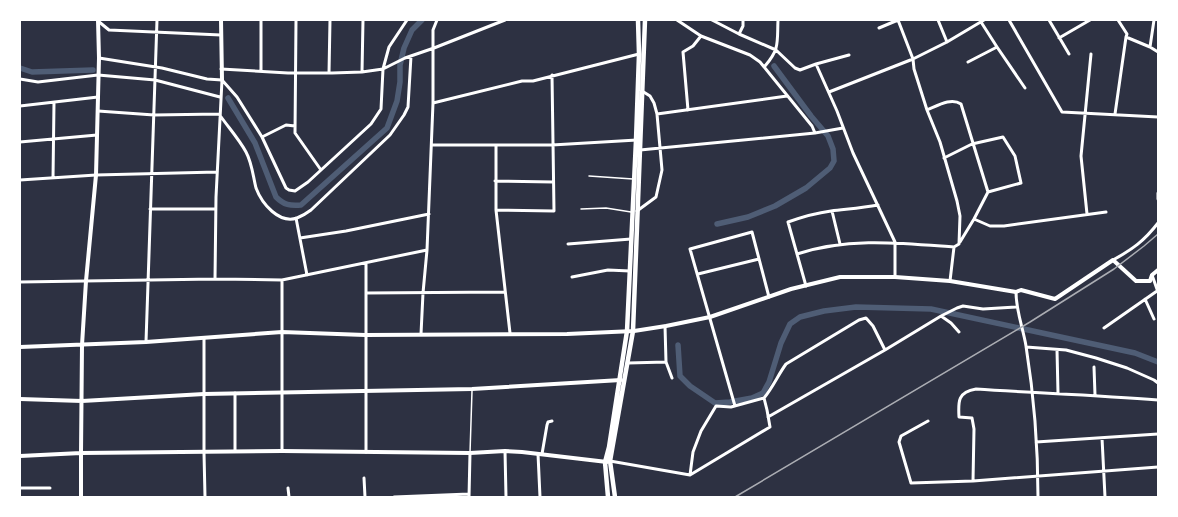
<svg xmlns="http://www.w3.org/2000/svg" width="1178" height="517" viewBox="0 0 1178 517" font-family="Poppins,sans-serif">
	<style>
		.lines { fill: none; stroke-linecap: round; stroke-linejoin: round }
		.canal { stroke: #4f5d75; stroke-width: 5.5 }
		.service { stroke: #fff; stroke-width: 1.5 }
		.minor { stroke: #fff; stroke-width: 3 }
		.tertiary { stroke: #fff; stroke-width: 4 }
		.secondary { stroke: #fff; stroke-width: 4.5 }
		.rail { stroke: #abadb3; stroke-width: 1.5 }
	</style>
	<rect width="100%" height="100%" fill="#2d3142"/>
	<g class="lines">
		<!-- canal -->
		<path class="canal" d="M20,68L32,72L93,70
			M228,98L255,143L276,197C284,205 290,206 301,205L387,128L397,101L400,82V65L404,48L412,30L422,20
			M717,224L748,217L775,206L806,188L830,168L834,161L833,149L828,136L811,116L774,66
			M678,345L680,376L690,386L715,403L730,402L752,398L763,393L769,382L781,343L790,324L800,317L824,311L856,307L931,309L1135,353L1158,362"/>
		<!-- service -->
		<path class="service" d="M589,176L633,179
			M581,209L606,208L631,212
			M470,453L472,391"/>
		<!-- minor -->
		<path class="minor" d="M261,20V71
			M296,20L295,133L321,170
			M677,20L701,36L750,55L760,62L812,126L815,133
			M712,20L739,34L776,50L795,68L800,70L816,64L849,55
			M898,20L913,59L914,69L927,110L940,142L957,201L960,216L959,244L954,247L950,281
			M938,20L947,42
			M1009,20L1062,112L1158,117
			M1049,20L1069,54
			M1118,20L1127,34L1126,37L1150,47L1158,52
			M98,21L109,30L221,35
			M981,22L997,47L1025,88
			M879,28L898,20
			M739,34L743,26V20
			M1059,38L1090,20
			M1150,47L1154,20
			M99,58L162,68L207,79L222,80
			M968,62L997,47
			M816,64L837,111L853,153L895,242V277
			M765,66C780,49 777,42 778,20
			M221,69L288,73H332L362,72L383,69L405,58L434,48L505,20
			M362,72L363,20
			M329,73L330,20
			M20,79L38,82L98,75L155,80L220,97
			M222,80L237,97L262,137L286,188L289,190L295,191L308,182L371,124L381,109L383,69L389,47L407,20
			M829,92L913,59L947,42L984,20
			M433,103L522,81H533L639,54
			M20,106L98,97
			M688,110L683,52L693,46L701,36
			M927,110C937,106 951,97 961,104L988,192L974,219L960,242
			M98,111L154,115L219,114C228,127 239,139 246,152C252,163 253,176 256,188C262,204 279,224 297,218C302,216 307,213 311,210L390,135L404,115L408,107L411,56
			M657,114L787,96
			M1115,114L1126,37
			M262,137L286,125L295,126
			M20,142L97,135
			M432,145H552L637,140
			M496,146V210L510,333
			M640,150L815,133L843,128
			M944,158L972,144L1003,137L1015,156L1021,183L988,192
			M53,178L54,103
			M20,180L96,175L217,172
			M495,181L553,182
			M1158,193V199
			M150,209H216
			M496,210L554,211L552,75
			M637,211L656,197L662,170L657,114L654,103L650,96L642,91
			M832,211L840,244
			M1087,214L1081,156L1091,54
			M296,218L307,275
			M974,219L990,226H1004L1106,212
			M300,238L346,231L429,214
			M568,244L631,239
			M797,254C848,237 901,243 954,247
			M1113,260C1133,249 1144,241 1158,223
			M698,274L759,259
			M1152,275L1158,292
			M572,277L608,270L630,271
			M215,279L216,197L222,80
			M282,280V451
			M20,282L215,279L282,280L427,250
			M806,286L788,222C802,217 816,213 831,211C847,209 862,208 878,205
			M1016,292C1016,311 1023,328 1026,346C1034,396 1038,447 1038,497
			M366,293L505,292
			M1145,299L1154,319
			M941,316L951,323L959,332
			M665,326L666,362L672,378
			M1104,328L1157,291
			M421,334L423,293L427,250L433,103V30L437,20
			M204,338V453L205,497
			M146,342L157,20
			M1026,347L1066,350L1096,358L1127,368L1154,380L1158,383
			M1057,350L1058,393
			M628,363L666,362
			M1094,367L1095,395
			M235,393V451
			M764,398C773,387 778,375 786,364L859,320L866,318L873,326L885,350
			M735,406L690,249L752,232L769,297
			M768,417L885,350L941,316L957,308L963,306L983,309L1016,307
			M928,421L901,436L899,442L911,483L973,481L1158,467
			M1102,438L1105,497
			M1036,442L1158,434
			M505,451L506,497
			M366,452V263
			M538,454L540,497
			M542,454L547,425L548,422L552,421
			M610,461L690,475L770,427L767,410L764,398
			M690,475L693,452L701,431L716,406L731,407L764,398
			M364,478L365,497
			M973,481L974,429L972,418L959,417C958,401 958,392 976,389C1037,393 1097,395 1158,400
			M20,488H50
			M288,488L289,497
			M394,497L469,494
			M469,497L470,453"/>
		<!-- tertiary -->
		<path class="tertiary" d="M221,20L222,80
			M20,347L146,342L282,332L365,335L567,334L634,331L666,326L710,317L791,289L840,277H895L950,281L1016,292L1021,290L1055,299L1113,260L1136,281H1150L1152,275L1158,270
			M20,399L82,401L204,394L472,389L621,380
			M20,456L81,453L282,451L470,453L505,451L522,452L607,462
			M81,497V453L82,345L86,281L96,175L99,58L98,20"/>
		<!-- secondary -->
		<path class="secondary" d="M608,497L605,462L609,447L627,331L636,140L639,54L638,20
			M615,497L610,461L633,331L645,20"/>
		<!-- rail -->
		<path class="rail" d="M735,497L1030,322L1114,269L1144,246L1158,234"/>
	</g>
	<!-- border -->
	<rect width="1178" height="517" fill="none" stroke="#ffffff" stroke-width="42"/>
</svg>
